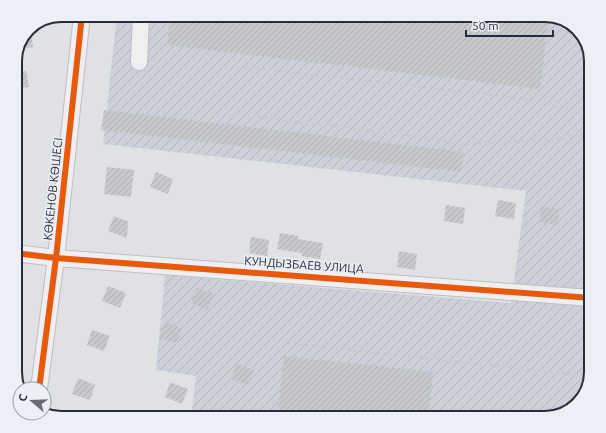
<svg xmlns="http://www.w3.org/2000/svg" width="606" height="433" viewBox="0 0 606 433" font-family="Ubuntu,sans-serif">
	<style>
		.industrial { fill: url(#industrial-furrows) }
		.building { fill: url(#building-hatch) }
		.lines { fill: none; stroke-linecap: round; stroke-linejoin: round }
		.minor-casing { stroke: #bebfc3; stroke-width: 18 }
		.minor { stroke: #efeff1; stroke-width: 16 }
		.rail { stroke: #c8c9cd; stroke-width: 3; stroke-dasharray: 2 4; stroke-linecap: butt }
		.cycleway-casing { stroke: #eceff5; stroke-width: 8 }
		.cycleway { stroke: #e8590c; stroke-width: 6 }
		.labels { text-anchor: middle; stroke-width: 3; stroke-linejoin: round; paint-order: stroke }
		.street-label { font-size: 12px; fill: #272d3d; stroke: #eceff5 }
		.rim { fill: none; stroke: #272d3d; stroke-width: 2 }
	</style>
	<defs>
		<pattern id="industrial-furrows" width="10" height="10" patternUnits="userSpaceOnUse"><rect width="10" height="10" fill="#cdd0d8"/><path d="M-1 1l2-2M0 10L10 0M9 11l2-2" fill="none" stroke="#b0b3ba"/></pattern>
		<pattern id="building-hatch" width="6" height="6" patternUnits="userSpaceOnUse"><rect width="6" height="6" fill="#c7c9cd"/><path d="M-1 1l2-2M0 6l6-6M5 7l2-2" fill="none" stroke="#abadb1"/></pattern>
	</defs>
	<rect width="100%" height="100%" fill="#dfe1e5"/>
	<!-- industrial -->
	<path class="industrial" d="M117,15H545L573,24L591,61V372L582,400L545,418H191L196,376L156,370L165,275L511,303L526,191L103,144Z"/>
	<!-- building -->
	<path class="building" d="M170,15H545L549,16L540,89L167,45Z
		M30,28L33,47L20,49L26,36Z
		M26,71L29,87L15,89V73Z
		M104,110L464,152L461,172L101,130Z
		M107,167L134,170L131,197L104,194Z
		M156,172L173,179L168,194L150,187Z
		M498,200L516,203L514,219L495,216Z
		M446,205L465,208L463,224L444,221Z
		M541,206L560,209L557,225L539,222Z
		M114,216L128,221L127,238L108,231Z
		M280,233L298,236V239L323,243L320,259L302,256V253L277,249Z
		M251,237L269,240L267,256L249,253Z
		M399,251L417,254L415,270L397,267Z
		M108,286L126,293L120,308L102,301Z
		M197,288L214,294L208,310L191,303Z
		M165,322L182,328L177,344L159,337Z
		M92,330L110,336L104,351L87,345Z
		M284,356L433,372L428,418H277Z
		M236,364L254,370L248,385L231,379Z
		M78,378L95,385L90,400L72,394Z
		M170,382L188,389L182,404L165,397Z"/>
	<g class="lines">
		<!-- minor casing -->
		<g class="minor-casing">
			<path id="minor" d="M139,62L141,15
				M15,253L56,258L591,298
				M39,389L56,258L82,15"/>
		</g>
		<!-- minor -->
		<use href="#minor" class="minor"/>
		<!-- rail -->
		<path class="rail" d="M245,67L544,101L591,115
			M235,114L473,144L542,140L591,133
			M288,343L590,376"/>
		<!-- cycleway casing -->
		<g class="cycleway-casing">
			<path id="cycleway" d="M15,253L56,258L591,298
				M39,389L56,258L82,15"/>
		</g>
		<!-- cycleway -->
		<use href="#cycleway" class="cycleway"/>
	</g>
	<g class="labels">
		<!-- street labels -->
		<g class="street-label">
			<text transform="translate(53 189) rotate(-84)" y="4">КӨКЕНОВ КӨШЕСІ</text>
			<text transform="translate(304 265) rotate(4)" y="4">КУНДЫЗБАЕВ УЛИЦА</text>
		</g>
	</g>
	<!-- crop -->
	<path d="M0 0H606V433H0ZM61 22H545A39 39 0 0 1 584 61V372A39 39 0 0 1 545 411H61A39 39 0 0 1 22 372V61A39 39 0 0 1 61 22Z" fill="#eceff5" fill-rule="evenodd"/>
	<path class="rim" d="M61 22H545A39 39 0 0 1 584 61V372A39 39 0 0 1 545 411H61A39 39 0 0 1 22 372V61A39 39 0 0 1 61 22Z"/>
	<!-- north arrow -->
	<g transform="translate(32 401) rotate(289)"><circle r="19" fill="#eceff5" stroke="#9da1ab"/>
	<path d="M0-3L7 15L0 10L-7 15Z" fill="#676c78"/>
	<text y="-6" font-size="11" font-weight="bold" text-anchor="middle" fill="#272d3d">С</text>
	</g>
	<!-- scale -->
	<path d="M466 30v6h87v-6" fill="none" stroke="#272d3d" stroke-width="2"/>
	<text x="472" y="30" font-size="12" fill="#272d3d" stroke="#eceff5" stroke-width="3" paint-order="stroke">50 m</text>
</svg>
